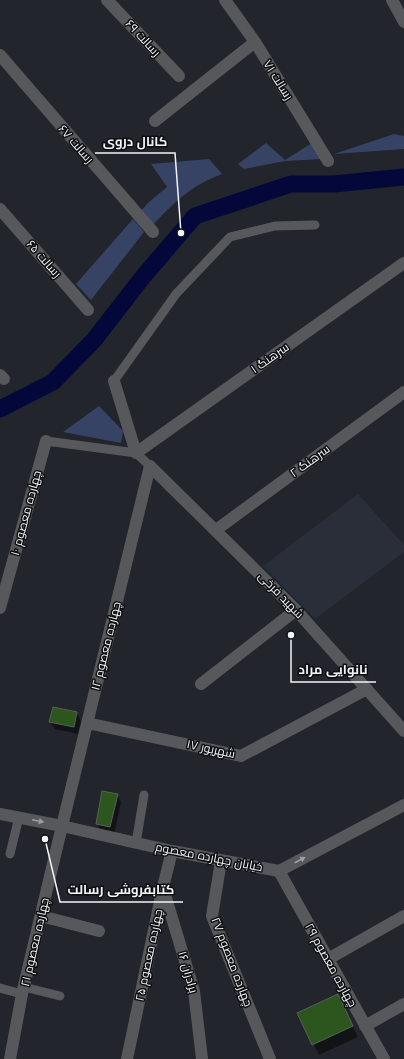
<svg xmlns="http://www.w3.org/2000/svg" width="404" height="1059" viewBox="0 0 404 1059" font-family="Arial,Cairo,sans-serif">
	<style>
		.built { fill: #292e39 }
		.green { fill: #364365 }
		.shadow { fill: #0007 }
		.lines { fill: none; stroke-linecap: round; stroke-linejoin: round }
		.canal { stroke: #03073a; stroke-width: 17 }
		.building { fill: #2d551e; stroke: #5a5f59 }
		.service { stroke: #56585b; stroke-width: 9 }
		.minor { stroke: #56585b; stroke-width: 12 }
		.tertiary { stroke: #56585b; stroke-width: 12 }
		.oneway { fill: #9c9ea2 }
		.labels { text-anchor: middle; stroke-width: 3; stroke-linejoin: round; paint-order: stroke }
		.street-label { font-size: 12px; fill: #f2f4f8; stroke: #0d0e11 }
		.leader { fill: none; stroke: #f2f4f8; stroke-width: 1.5 }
		.callout-dot { fill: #f2f4f8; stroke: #0d0e11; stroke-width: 1.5 }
		.callout-label { font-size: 13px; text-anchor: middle; font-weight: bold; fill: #f2f4f8; stroke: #0d0e11; stroke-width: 3; stroke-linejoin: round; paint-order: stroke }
	</style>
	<rect width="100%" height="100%" fill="#22252b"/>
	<!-- built -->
	<path class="built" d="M358,494L404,545V552L315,619L263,566Z"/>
	<!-- green -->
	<path class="green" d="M394,134L404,136V149L334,154Z
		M266,143L285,160L312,143L321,159L285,161L244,169L238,164Z
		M209,159L222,174C192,185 174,202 153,225L141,211L149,202L167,187L151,164Z
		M133,219L144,232L91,300L76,284Z
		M99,406L123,431L121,443L63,432Z"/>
	<!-- shadow -->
	<path class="shadow" d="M77,713L81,721L78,734L55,729L50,722Z
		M117,795L121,802L114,834L101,831L97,824Z
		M338,995L358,1037L319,1055L298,1013Z"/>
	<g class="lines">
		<!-- canal -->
		<path class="canal" d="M0,409L53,382L94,340L142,278L195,216L291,184H334L404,177"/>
	</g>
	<!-- building -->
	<path class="building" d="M53,707L77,712L74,727L49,722Z
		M102,791L118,794L110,827L96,824Z
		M338,994L353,1026L312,1045L297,1013Z"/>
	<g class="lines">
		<!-- service -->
		<path class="service" d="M114,381L176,294L230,237L275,226L315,225
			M46,441L136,453L150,466
			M136,843L144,795
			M10,854L19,817
			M24,987L60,996
			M0,988L22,994"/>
		<!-- minor -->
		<path class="minor" d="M107,0L179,76
			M225,0L255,42L328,161
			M392,0L404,22
			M0,55L153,232
			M155,121L255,42
			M0,209L88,310
			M0,375L4,379
			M114,381L136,453L404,263
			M216,530L404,392
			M0,608L46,441
			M201,684L296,610
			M87,723L241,756L367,689
			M221,861L212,916L270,1059
			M163,888L194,991L202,1059
			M41,916L99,931
			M328,959L404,916
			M365,1026L404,1004
			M10,1059L22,994L62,826L150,466
			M127,1059L163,887L172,851"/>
		<!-- tertiary -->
		<path class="tertiary" d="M150,466L296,610L404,731
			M0,814L62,826L172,851L279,871L404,805
			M279,871L384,1059"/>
	</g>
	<!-- one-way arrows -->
	<defs><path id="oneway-solid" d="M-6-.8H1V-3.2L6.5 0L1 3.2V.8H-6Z"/></defs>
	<g class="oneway">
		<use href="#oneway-solid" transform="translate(38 821) rotate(12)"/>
		<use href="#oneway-solid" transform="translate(300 860) rotate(-28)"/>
	</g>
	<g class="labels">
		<!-- street labels -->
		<g class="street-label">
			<text transform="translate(143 38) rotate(47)" y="4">رسالت ۶۹</text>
			<text transform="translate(278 80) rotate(58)" y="4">رسالت ۷۱</text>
			<text transform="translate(76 144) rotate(49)" y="4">رسالت ۶۷</text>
			<text transform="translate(44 259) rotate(49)" y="4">رسالت ۶۵</text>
			<text transform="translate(270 358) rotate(-35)" y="4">سرهنگ ۱</text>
			<text transform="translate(310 461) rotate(-36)" y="4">سرهنگ ۲</text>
			<text transform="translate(26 513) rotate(-75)" y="4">چهارده معصوم ۱۰</text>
			<text transform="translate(281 595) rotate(46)" y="4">شهید فرخی</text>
			<text transform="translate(106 646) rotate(-76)" y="4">چهارده معصوم ۱۲</text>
			<text transform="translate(211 749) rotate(12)" y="4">۱۷ شهریور</text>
			<text transform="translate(209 857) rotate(11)" y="4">خیابان چهارده معصوم</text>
			<text transform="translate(35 942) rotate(-77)" y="4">چهارده معصوم ۲۱</text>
			<text transform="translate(149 955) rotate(-78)" y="4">چهارده معصوم ۲۵</text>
			<text transform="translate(232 962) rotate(69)" y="4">چهارده معصوم ۲۷</text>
			<text transform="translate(331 965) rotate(61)" y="4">چهارده معصوم ۲۹</text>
			<text transform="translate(188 972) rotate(74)" y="4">برادران ۱۶</text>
		</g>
	</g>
	<!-- callouts -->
	<path class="leader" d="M181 233L175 153H95M291 635L291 682H376M45 839L60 902H183"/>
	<g class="callout-dot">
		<circle cx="181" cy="233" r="4"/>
		<circle cx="291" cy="635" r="4"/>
		<circle cx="45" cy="839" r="4"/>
	</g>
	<g class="callout-label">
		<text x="135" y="146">کانال دروی</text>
		<text x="333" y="674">نانوایی مراد</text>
		<text x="121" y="894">کتابفروشی رسالت</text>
	</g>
</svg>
